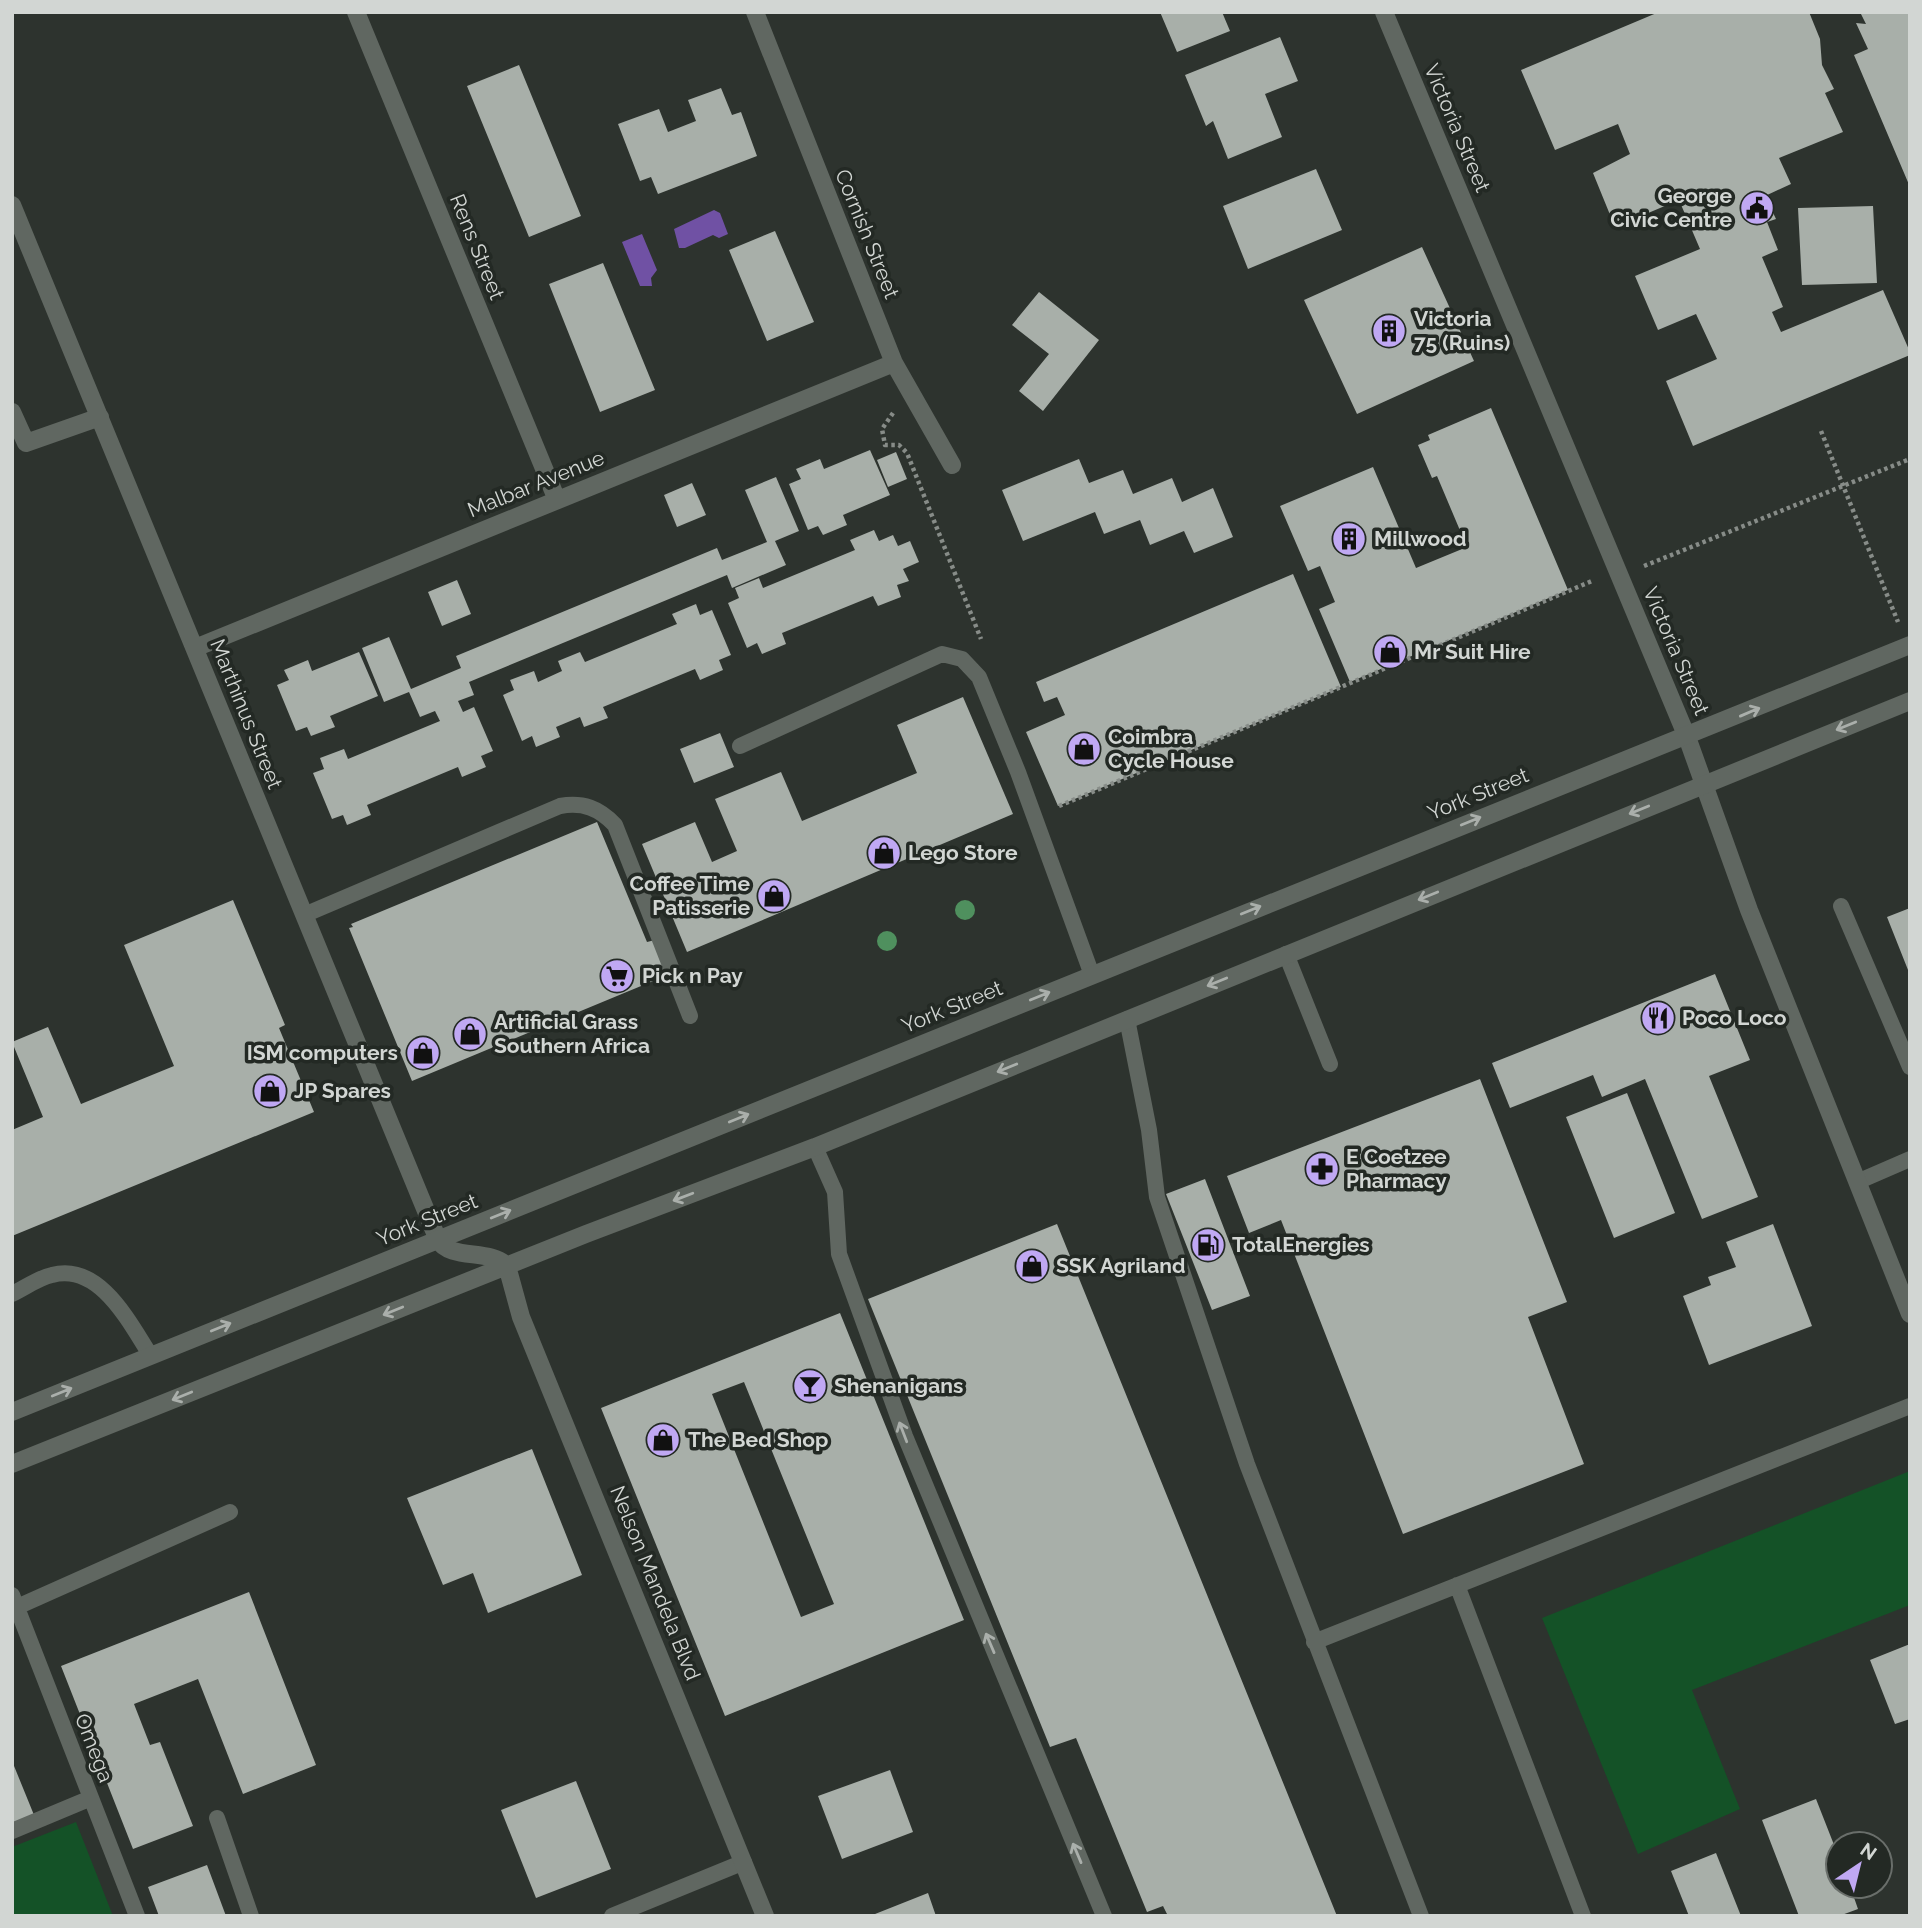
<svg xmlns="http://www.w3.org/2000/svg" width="1922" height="1928" viewBox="0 0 1922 1928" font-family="Raleway,sans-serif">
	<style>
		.green { fill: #145227 }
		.water { fill: #7051a4 }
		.building { fill: #a8afa9; fill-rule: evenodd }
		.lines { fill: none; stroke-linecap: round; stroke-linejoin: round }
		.path { stroke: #878c88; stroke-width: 4.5; stroke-dasharray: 3.5 3.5; stroke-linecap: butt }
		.lane { stroke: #606761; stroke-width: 16 }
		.street { stroke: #606761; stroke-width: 18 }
		.secondary { stroke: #606761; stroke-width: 18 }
		.tree { fill: #4f905e }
		.oneway { stroke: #aaafab }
		.labels { text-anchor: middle; stroke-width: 7; stroke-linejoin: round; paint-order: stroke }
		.street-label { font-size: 21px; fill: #d2d6d3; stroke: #232924 }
		.poi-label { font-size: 21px; font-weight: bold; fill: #d2d6d3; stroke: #232924; text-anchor: start }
	</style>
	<rect width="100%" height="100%" fill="#2d332e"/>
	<!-- green -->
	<path class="green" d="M1910,1471V1605L1692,1690L1740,1809L1638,1854L1542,1618Z
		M76,1822L113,1916H12V1847Z"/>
	<!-- water -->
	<path class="water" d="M714,210L720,213L728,234L719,238L713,235L685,248H679L674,229Z
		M642,234L657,270L651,278L652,286H640L622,242Z"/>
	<!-- building -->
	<path class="building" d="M1160,12H1222L1230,31L1177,52Z
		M1659,12H1809L1820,39L1822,65L1834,89L1825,93L1843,132L1779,158L1791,184L1765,196L1776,219L1767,222L1778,250L1762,257L1783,307L1772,312L1781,332L1883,290L1910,352V355L1693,446L1666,381L1717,359L1696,314L1658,330L1635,276L1700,249L1679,200L1615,227L1593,173L1630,154L1618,124L1555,150L1521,70Z
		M1860,12H1910V187L1854,55L1868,49L1856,23L1866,24Z
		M1280,37L1298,81L1265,94L1282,137L1228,159L1213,121L1206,126L1185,75Z
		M519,65L581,216L529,237L467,86Z
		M721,88L732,115L741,112L757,156L658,194L651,177L640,181L618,124L659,109L668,132L696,121L688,100Z
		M1316,169L1342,230L1248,269L1223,206Z
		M1873,206L1877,283L1802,285L1798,208Z
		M775,231L814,322L767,341L729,250Z
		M1422,247L1474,361L1357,414L1304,300Z
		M603,263L655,390L600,412L549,284Z
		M1039,292L1099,340L1043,411L1019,391L1049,354L1012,325Z
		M1491,408L1568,590L1350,682L1319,609L1335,602L1320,566L1308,571L1280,506L1373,467L1416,568L1467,547L1437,476L1432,478L1418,445L1430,440L1428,435Z
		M870,450L890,495L843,515L847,525L823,535L818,526L808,530L789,484L801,479L796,469L820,459L824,469Z
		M896,452L907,479L888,487L877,460Z
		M1079,459L1089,483L1123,470L1133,494L1172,478L1182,502L1213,488L1233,537L1194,553L1184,531L1150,545L1140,520L1104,534L1095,512L1023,541L1002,490Z
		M776,477L799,531L775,541L786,565L732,588L727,575L469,682L474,695L458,701L463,712L474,707L493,751L481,756L486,767L462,777L458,767L367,805L371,815L347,825L343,815L332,819L313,773L324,769L320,758L344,749L348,759L440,721L435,711L420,717L409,692L384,702L362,648L389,637L411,689L461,668L456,656L717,548L722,560L767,542L745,490Z
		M692,483L706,515L677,527L664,495Z
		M874,530L879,541L893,535L898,546L910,541L919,562L903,569L909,581L897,585L901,597L878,606L873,596L782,633L786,644L762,654L757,643L747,648L728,603L739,598L735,588L759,578L763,588L855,550L850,540Z
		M1293,574L1341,687L1058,806L1026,732L1065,715L1057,697L1044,702L1036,682Z
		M457,580L471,614L442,626L428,592Z
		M696,604L700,615L712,610L731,655L719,660L723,670L700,680L695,669L603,707L608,718L584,727L580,717L556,727L560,737L536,747L532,736L522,741L503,695L514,690L510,680L534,671L538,682L562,671L558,661L580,652L585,662L677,624L672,614Z
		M359,652L378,696L330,716L335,727L311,736L307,727L296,731L277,685L289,680L284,670L308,660L312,671Z
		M963,697L1013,814L687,952L642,844L695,822L712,862L737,851L715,799L781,772L802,821L917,773L897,725Z
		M720,733L734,767L694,783L680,749Z
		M597,822L647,942L655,940L670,974L412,1081L349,928L353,927L351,924Z
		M233,900L285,1025L279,1028L314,1112L12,1236V1130L43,1117L12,1042L48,1027L81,1104L174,1066L124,945Z
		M1910,908V975L1887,917Z
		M1715,974L1750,1060L1709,1076L1758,1197L1702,1219L1645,1079L1602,1097L1593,1075L1510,1108L1492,1063Z
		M1480,1079L1567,1302L1528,1317L1584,1464L1403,1534L1281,1220L1249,1233L1227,1176Z
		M1627,1093L1675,1213L1614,1238L1566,1117Z
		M1205,1179L1250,1296L1212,1310L1166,1194Z
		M1057,1224L1337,1916H1168L1163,1906L1147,1912L1076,1738L1050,1747L868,1299Z
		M1773,1224L1812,1326L1709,1365L1683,1296L1711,1285L1708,1277L1736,1267L1726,1242Z
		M840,1313L964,1620L725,1716L601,1408ZM744,1382L834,1604L801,1617L712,1394Z
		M532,1449L582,1575L488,1613L473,1573L443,1585L407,1498Z
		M249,1592L316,1765L243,1794L198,1679L134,1704L150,1745L160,1742L193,1826L133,1849L61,1666Z
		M1910,1644V1719L1895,1724L1870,1660Z
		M12,1761L34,1815L12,1823Z
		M890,1770L913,1832L842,1859L818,1796Z
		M576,1781L611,1869L536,1898L501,1810Z
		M1816,1799L1838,1855V1886H1850L1858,1909L1839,1916H1799L1762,1820Z
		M1716,1853L1741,1916H1689L1671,1871Z
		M207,1865L226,1916H159L148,1887Z
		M928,1893L936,1916H870Z"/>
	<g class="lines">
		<!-- path -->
		<path class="path" d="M893,413L882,429L885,445H899L907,453L981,639
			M1821,431L1898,622
			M1644,566L1910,459
			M1059,806L1592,581"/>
		<!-- lane -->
		<path class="lane" d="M740,746L942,654L962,659L979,677L1018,772L1092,975
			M1841,906L1910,1067
			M304,915L560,806C583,802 599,808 615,825L690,1016
			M1286,954L1330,1064
			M1127,1019L1149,1130L1157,1197L1247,1464L1421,1916
			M815,1147L835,1192L839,1254L905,1436L1104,1916
			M1857,1182L1910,1159
			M12,1294C25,1288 38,1278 52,1275C100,1262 130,1324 151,1356
			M1457,1585L1583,1916
			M12,1595L137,1916
			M17,1607L230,1512
			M1314,1642L1910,1406
			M217,1818L251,1916
			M12,1831L91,1798
			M612,1916L744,1862"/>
		<!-- street -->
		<path class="street" d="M356,12L557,500
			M755,12L894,363L952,465
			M1384,12L1687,737L1749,910L1910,1314
			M12,205L438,1240
			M12,412L26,443L100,417
			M195,648L894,363"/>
		<!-- secondary -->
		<path class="secondary" d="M438,1240C451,1261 490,1248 507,1266
			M507,1266L521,1317L765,1916
			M12,1412L1910,645
			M12,1464L586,1234L815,1147L1910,701"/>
	</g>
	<!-- trees -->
	<g class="tree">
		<circle cx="965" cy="910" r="10"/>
		<circle cx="887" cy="941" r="10"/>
	</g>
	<!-- one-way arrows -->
	<defs><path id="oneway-shaft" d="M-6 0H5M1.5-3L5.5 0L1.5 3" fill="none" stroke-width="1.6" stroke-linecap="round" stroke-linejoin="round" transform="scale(1.75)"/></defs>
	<g class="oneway">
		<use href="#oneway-shaft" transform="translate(1750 712) rotate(-23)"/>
		<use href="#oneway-shaft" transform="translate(1846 726) rotate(158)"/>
		<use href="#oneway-shaft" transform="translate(1639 810) rotate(158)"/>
		<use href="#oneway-shaft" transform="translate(1471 821) rotate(-22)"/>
		<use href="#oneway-shaft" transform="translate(1428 896) rotate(158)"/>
		<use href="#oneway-shaft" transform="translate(1251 910) rotate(-22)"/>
		<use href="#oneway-shaft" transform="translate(1217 982) rotate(158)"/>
		<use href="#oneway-shaft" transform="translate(1040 996) rotate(-22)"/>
		<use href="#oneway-shaft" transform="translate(1007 1068) rotate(158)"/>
		<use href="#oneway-shaft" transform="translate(739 1118) rotate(-22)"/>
		<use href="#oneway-shaft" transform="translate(683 1197) rotate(159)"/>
		<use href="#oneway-shaft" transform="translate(501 1214) rotate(-22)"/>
		<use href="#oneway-shaft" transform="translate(393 1311) rotate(158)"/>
		<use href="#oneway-shaft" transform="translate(221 1327) rotate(-22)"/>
		<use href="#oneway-shaft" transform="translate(62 1392) rotate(-22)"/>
		<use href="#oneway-shaft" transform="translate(182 1396) rotate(158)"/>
		<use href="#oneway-shaft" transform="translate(903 1432) rotate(-111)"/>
		<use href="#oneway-shaft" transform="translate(990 1643) rotate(-113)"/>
		<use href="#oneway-shaft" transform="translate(1077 1853) rotate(-113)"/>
	</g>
	<!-- icons -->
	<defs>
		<g id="civic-disc" transform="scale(1.75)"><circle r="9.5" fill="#c0a8f3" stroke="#232924"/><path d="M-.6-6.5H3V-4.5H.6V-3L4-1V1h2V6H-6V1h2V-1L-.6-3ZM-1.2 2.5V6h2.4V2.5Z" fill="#111"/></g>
		<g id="building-disc" transform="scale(1.75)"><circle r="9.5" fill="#c0a8f3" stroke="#232924"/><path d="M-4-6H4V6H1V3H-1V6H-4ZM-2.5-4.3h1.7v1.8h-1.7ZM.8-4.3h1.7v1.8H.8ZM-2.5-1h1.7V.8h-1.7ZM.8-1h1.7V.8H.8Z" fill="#111"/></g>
		<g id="shop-disc" transform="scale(1.75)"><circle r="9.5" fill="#c0a8f3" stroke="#232924"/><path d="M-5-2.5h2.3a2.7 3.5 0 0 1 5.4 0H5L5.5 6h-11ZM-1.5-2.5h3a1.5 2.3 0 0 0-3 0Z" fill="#111"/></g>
		<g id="supermarket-disc" transform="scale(1.75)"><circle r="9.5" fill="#c0a8f3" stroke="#232924"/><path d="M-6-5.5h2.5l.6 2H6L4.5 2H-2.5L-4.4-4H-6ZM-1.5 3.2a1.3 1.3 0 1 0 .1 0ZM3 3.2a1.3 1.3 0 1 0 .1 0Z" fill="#111"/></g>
		<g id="restaurant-disc" transform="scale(1.75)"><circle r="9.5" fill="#c0a8f3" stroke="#232924"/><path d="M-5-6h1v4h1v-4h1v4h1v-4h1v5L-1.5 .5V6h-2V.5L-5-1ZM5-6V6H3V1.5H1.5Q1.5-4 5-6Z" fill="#111"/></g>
		<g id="pharmacy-disc" transform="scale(1.75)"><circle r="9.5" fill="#c0a8f3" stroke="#232924"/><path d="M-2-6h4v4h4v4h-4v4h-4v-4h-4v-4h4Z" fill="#111"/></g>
		<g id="fuel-disc" transform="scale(1.75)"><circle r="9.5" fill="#c0a8f3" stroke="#232924"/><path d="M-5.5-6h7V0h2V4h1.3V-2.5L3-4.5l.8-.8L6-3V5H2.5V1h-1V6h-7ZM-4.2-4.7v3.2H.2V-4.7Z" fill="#111"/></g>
		<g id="bar-disc" transform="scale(1.75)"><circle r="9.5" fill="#c0a8f3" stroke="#232924"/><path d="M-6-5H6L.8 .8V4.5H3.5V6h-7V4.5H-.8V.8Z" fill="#111"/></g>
	</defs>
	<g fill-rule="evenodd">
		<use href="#civic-disc" x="1757" y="208"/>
		<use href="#building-disc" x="1389" y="331"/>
		<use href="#building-disc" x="1349" y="539"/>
		<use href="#shop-disc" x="1390" y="652"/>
		<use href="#shop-disc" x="1084" y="749"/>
		<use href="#shop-disc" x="884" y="853"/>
		<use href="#shop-disc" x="774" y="896"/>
		<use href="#supermarket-disc" x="617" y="976"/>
		<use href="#restaurant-disc" x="1658" y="1018"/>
		<use href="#shop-disc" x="470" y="1034"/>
		<use href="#shop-disc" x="423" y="1053"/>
		<use href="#shop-disc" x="270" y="1091"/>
		<use href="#pharmacy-disc" x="1322" y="1169"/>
		<use href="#fuel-disc" x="1208" y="1245"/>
		<use href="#shop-disc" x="1032" y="1266"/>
		<use href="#bar-disc" x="810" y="1386"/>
		<use href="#shop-disc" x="663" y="1440"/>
	</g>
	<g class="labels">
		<!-- street labels -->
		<g class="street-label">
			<text transform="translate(1457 128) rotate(67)" y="7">Victoria Street</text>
			<text transform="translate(867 234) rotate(68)" y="7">Cornish Street</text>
			<text transform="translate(477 247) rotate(68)" y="7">Rens Street</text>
			<text transform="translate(536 484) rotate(-22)" y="7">Malbar Avenue</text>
			<text transform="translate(1676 651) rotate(67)" y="7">Victoria Street</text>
			<text transform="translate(246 714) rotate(68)" y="7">Marthinus Street</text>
			<text transform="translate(1478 794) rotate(-22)" y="7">York Street</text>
			<text transform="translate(952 1007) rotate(-22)" y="7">York Street</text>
			<text transform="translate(427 1220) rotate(-22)" y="7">York Street</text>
			<text transform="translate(655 1583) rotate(68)" y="7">Nelson Mandela Blvd</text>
			<text transform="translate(94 1748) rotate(69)" y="7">Omega</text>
		</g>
		<!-- poi labels -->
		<g class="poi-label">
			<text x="1732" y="203" text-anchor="end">George<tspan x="1732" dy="24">Civic Centre</tspan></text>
			<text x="1414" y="326">Victoria<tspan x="1414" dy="24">75 (Ruins)</tspan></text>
			<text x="1374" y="546">Millwood</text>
			<text x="1414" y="659">Mr Suit Hire</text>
			<text x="1108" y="744">Coimbra<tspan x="1108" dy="24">Cycle House</tspan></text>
			<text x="908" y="860">Lego Store</text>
			<text x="750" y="891" text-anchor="end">Coffee Time<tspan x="750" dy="24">Patisserie</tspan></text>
			<text x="642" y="983">Pick n Pay</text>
			<text x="1682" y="1025">Poco Loco</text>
			<text x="494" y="1029">Artificial Grass<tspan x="494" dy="24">Southern Africa</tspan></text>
			<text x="398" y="1060" text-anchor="end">ISM computers</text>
			<text x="294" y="1098">JP Spares</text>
			<text x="1346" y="1164">E Coetzee<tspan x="1346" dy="24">Pharmacy</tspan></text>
			<text x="1232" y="1252">TotalEnergies</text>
			<text x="1056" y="1273">SSK Agriland</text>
			<text x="834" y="1393">Shenanigans</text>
			<text x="688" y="1447">The Bed Shop</text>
		</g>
	</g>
	<!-- border -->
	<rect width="1922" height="1928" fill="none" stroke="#d2d6d3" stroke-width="28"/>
	<!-- north arrow -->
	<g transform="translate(1859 1865) rotate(35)"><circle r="33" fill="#232924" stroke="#696e6a" stroke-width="2"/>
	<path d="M0-5L12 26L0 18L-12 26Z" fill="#c0a8f3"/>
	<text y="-10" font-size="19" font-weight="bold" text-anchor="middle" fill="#d2d6d3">N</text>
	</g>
</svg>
